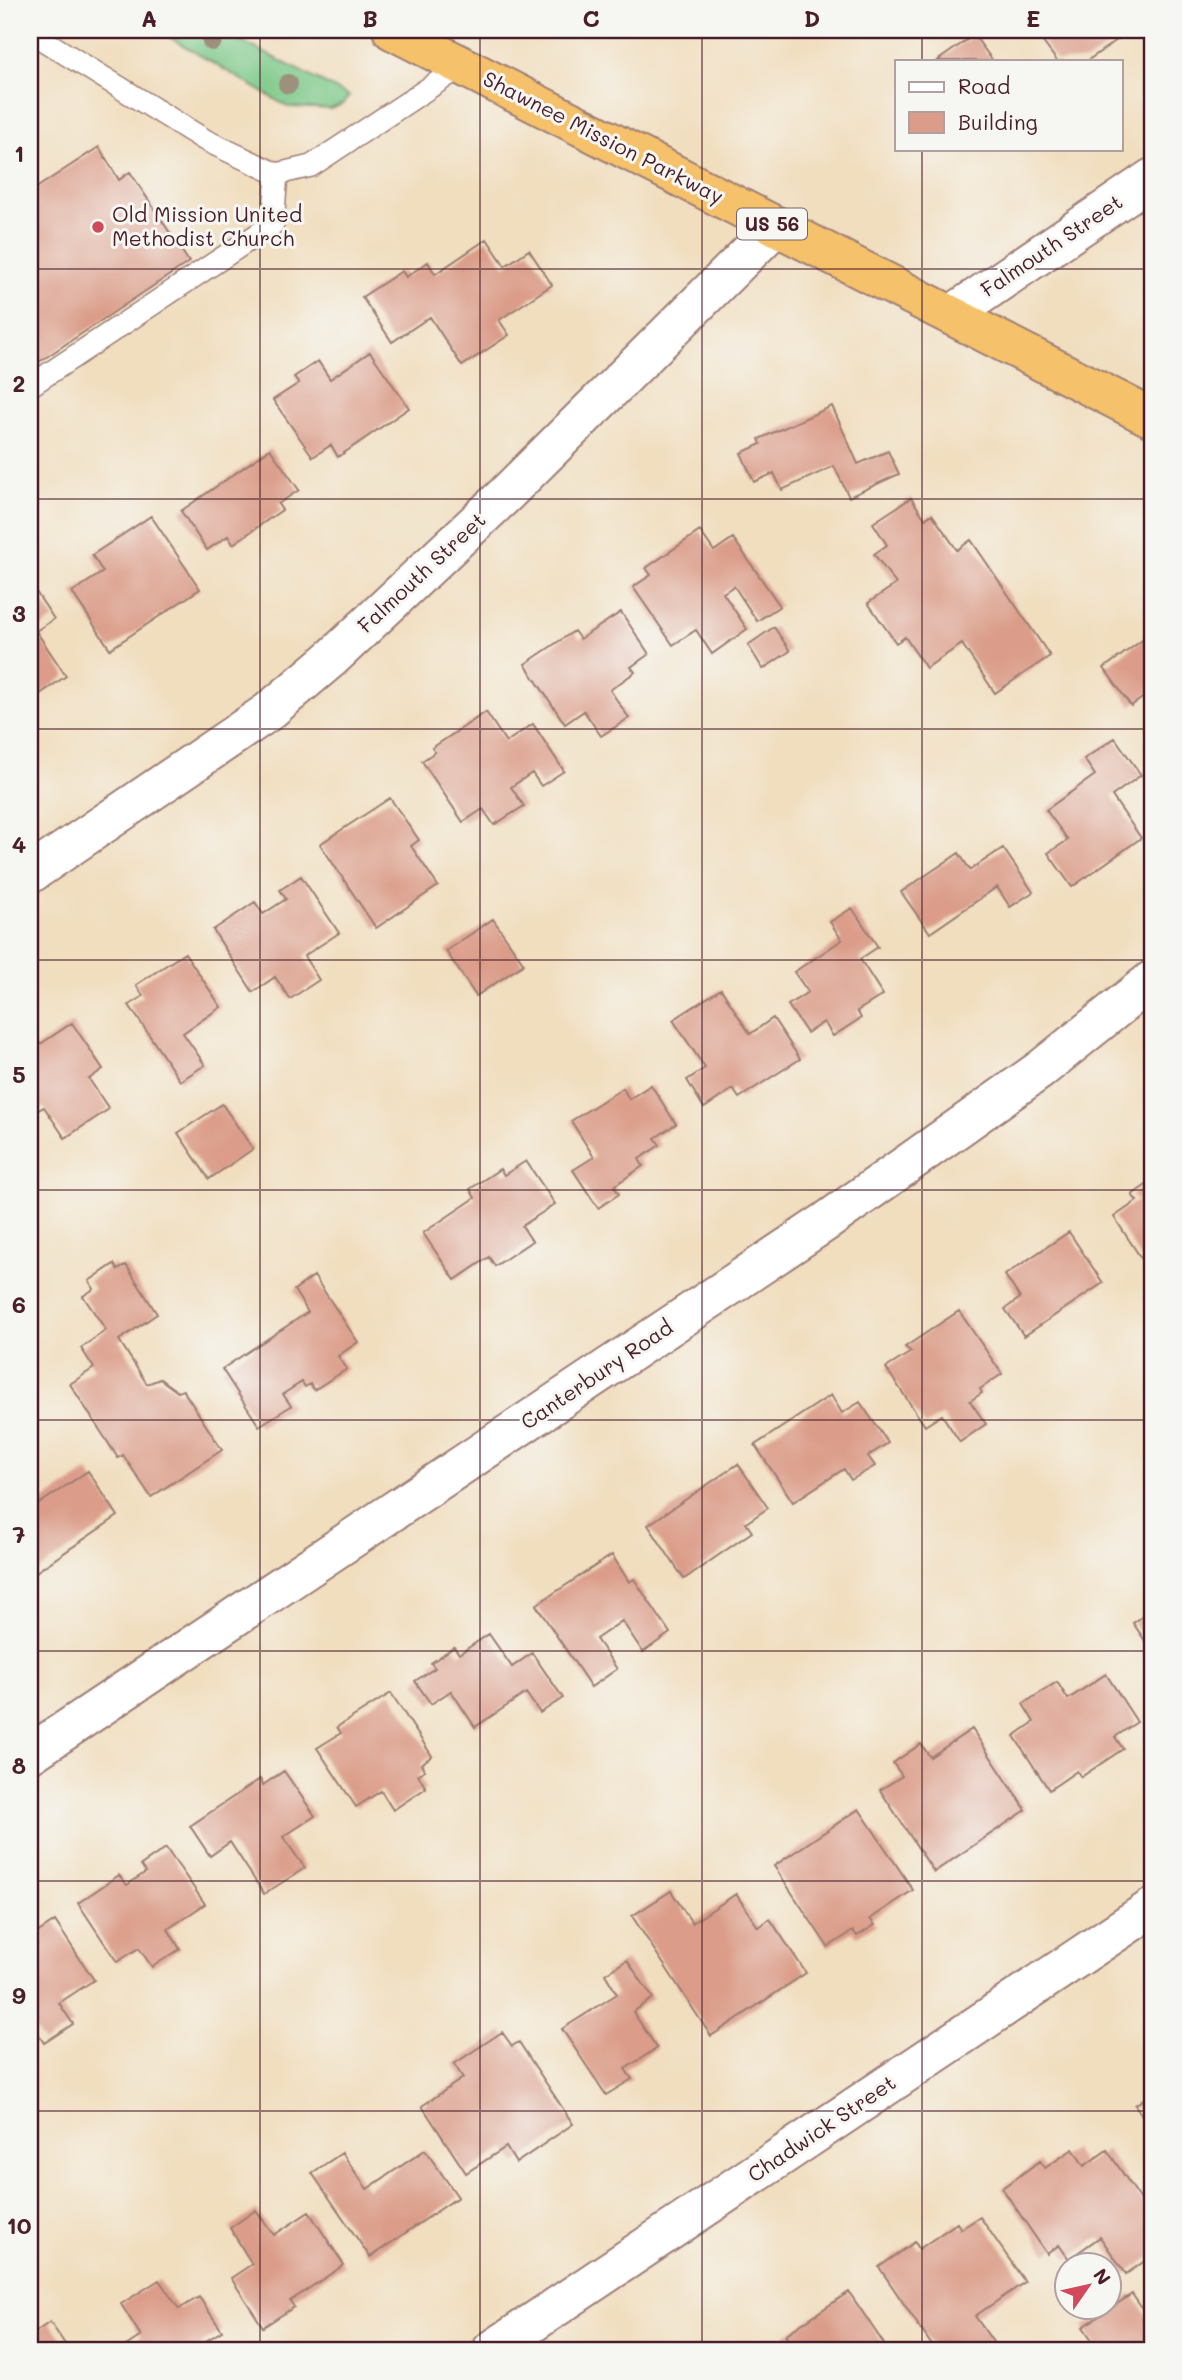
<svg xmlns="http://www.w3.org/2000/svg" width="1182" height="2380" viewBox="0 0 1182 2380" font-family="Mali,sans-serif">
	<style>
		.green { fill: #7bc887; stroke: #627459; stroke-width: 2 }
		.building { fill: #db9d89 }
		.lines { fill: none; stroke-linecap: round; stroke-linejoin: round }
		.service-casing { stroke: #9e7e75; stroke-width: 24 }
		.minor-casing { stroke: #9e7e75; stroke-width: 42 }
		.trunk-casing { stroke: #9e7e75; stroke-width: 42 }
		.service { stroke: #fff; stroke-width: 21 }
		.minor { stroke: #fff; stroke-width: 38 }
		.trunk { stroke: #f5c16b; stroke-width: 38 }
		.tree { fill: #9d917d }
		.grid { fill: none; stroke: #4a1f2b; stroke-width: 2; stroke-opacity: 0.55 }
		.poi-dot { fill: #d1495b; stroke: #f6f6f2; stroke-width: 2.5 }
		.labels { text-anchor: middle; stroke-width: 6; stroke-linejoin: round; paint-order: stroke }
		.shield { fill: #f6f6f2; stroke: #7e6067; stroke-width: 2 }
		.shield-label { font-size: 19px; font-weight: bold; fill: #4a1f2b }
		.street-label { font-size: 21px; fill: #4a1f2b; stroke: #f6f6f2 }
		.poi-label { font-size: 21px; fill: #4a1f2b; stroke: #f6f6f2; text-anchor: start }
		.neatline { fill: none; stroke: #4a1f2b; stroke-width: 2.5 }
		.grid-label { font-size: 23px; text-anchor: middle; font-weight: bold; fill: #4a1f2b }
	</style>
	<rect width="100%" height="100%" fill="#f6f6f2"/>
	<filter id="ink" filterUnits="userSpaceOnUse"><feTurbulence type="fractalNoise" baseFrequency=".0143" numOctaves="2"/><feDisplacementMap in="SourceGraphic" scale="14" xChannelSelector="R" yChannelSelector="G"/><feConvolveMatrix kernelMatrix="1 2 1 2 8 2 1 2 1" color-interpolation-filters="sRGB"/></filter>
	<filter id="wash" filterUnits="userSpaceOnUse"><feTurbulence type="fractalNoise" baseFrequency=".00686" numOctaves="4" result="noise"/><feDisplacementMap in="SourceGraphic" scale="28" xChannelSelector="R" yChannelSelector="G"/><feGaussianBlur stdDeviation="1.57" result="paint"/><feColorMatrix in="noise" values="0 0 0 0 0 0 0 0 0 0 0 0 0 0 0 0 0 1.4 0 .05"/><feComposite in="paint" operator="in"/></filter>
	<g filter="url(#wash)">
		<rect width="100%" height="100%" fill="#f1debf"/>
		<!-- green -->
		<path class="green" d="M157,30H220L349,96L343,104L331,109L288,107Z"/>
		<g id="blocks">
			<!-- building -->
			<path class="building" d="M1034,30H1131L1087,61H1057Z
				M974,35L993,61H937Z
				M99,147L119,180L130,172L189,262L30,368V192Z
				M487,239L505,266L529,250L552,285L499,320L509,335L462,366L430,317L392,342L362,297L402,271L406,277L428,262L435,274Z
				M370,352L409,408L338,457L331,445L313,457L273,400L299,383L294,377L318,361L330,379Z
				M832,406L858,464L888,451L899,474L849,497L834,466L782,490L774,473L754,482L741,453L761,444L759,439Z
				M270,449L299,490L278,504L282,510L233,544L228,536L207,550L181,511Z
				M911,498L925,519L932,514L957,550L971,540L1050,656L995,693L962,644L926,668L905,637L896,643L868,603L896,584L874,554L887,545L873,523Z
				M151,516L200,589L110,649L72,592L103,572L92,555Z
				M700,531L714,551L733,538L780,606L757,621L734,586L723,593L747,629L712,654L696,630L673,645L633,587L651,575L646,568Z
				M30,583L54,619L36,631L66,676L30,701Z
				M621,612L649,654L631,667L635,672L610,690L629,718L601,736L584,711L565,724L525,664L574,631L580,639Z
				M774,627L790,651L763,669L748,645Z
				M1152,633V691L1131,706L1104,668Z
				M486,712L506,742L533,724L564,771L541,786L532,773L511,787L524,806L494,825L483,809L463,822L422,761L435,752L432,748Z
				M1115,738L1141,775L1112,796L1141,838L1072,887L1048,853L1068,840L1046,810L1095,775L1084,759Z
				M390,798L419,840L411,846L438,886L376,928L320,844Z
				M1003,848L1033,892L1010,907L997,887L930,933L901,892L959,853L970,870Z
				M301,876L339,933L304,956L319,980L290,999L275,977L253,992L213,930L255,902L263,914L286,899L280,890Z
				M852,908L878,947L860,959L883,995L857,1011L861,1018L833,1036L824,1022L807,1033L788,1005L808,992L794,972L842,940L830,922Z
				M493,919L524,964L476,996L446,951Z
				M185,953L221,1007L183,1033L205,1065L180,1081L129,1005L143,996L136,985Z
				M721,989L750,1034L773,1018L800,1059L739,1098L733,1089L704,1108L687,1080L705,1068L673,1020Z
				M72,1023L103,1069L89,1079L109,1109L65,1138L44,1107L30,1114V1051Z
				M651,1085L676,1124L655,1138L660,1145L639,1159L643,1166L614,1186L619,1194L598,1208L573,1170L594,1157L571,1121L623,1088L629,1099Z
				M222,1104L253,1149L209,1179L178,1133Z
				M526,1161L555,1204L522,1226L532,1241L495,1266L489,1257L455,1280L423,1233L475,1198L470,1189L500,1169L504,1175Z
				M1152,1181V1275L1114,1217L1137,1201L1132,1195Z
				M1069,1232L1103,1283L1024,1336L1005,1309L1020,1298L1005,1275Z
				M114,1264L118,1270L126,1265L157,1314L119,1340L147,1384L160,1379L178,1392L183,1390L222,1450L151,1497L123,1455L118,1458L70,1384L94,1368L81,1348L106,1330L83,1296L94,1289L89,1281Z
				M314,1276L358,1342L338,1356L347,1369L314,1390L310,1384L305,1387L302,1382L283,1394L291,1406L259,1426L222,1369L308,1312L294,1290Z
				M959,1311L1002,1374L980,1389L982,1393L970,1401L986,1424L960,1442L942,1415L925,1426L886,1368L911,1352L905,1347Z
				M831,1395L842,1413L860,1402L888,1443L868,1456L875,1466L851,1480L844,1469L793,1502L755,1445Z
				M738,1464L768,1508L746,1523L752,1532L684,1579L648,1525Z
				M88,1471L118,1516L30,1576V1510Z
				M612,1555L629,1582L634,1579L670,1633L643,1652L622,1621L596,1639L617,1669L591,1687L536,1605Z
				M1152,1610V1651L1133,1623Z
				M489,1634L512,1667L532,1653L563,1698L540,1713L526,1693L475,1727L451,1691L431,1704L415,1681L435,1668L431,1663L454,1647L459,1654Z
				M1106,1674L1137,1722L1115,1737L1123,1749L1081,1777L1077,1771L1049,1790L1014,1736L1034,1722L1023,1704L1057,1682L1068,1699Z
				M391,1693L432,1756L421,1764L425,1770L418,1775L426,1788L393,1810L381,1791L356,1807L317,1748L341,1733L337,1727Z
				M972,1729L1026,1810L934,1872L880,1790L902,1776L893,1763L921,1744L930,1757Z
				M284,1771L315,1816L283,1837L305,1868L264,1894L230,1842L210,1856L190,1826L260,1779L263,1785Z
				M859,1809L913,1890L870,1919L875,1925L857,1936L853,1931L828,1947L774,1866Z
				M166,1848L205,1904L168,1929L180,1949L152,1967L139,1948L117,1962L78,1903L119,1875L127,1885L146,1872L141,1865Z
				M671,1891L692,1923L736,1894L758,1927L770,1919L806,1973L711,2036L632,1916Z
				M55,1921L94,1980L59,2003L73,2024L44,2043L30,2021V1950L37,1945L31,1937Z
				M627,1960L653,1998L633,2012L657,2048L625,2069L632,2079L606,2095L562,2029L617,1994L605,1974Z
				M502,2032L512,2046L519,2042L573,2124L516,2163L506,2147L466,2173L422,2106L463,2078L454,2064Z
				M1152,2093V2131L1135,2105Z
				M1073,2149L1084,2166L1107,2150L1152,2216V2256L1126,2274L1100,2237L1069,2259L1059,2245L1047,2254L1002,2188L1040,2161L1045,2168Z
				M425,2150L458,2197L370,2257L312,2173L342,2153L367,2189Z
				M256,2210L274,2235L309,2212L344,2265L290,2301L294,2307L263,2327L231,2278L252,2264L230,2228Z
				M980,2217L1025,2282L975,2316L995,2345L987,2350H935L879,2267L915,2242L919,2249L957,2223L961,2229Z
				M159,2280L179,2309L199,2297L222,2331L201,2344L206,2350H129L126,2346L141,2336L121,2304Z
				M849,2292L884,2344L875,2350H795L785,2335Z
				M1132,2294L1152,2323V2349L1099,2350L1083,2327Z
				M50,2322L69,2350H30V2336Z"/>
		</g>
	</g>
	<g filter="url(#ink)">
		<use href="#blocks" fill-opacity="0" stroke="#9e7e75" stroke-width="2"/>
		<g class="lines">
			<!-- service casing -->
			<g class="service-casing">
				<path id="service" d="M30,32L205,140L277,174L311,166L462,66
					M30,386L273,224L277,174"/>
			</g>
			<!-- minor casing -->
			<g class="minor-casing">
				<path id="minor" d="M951,315L1152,178
					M30,874L268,712L333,657L505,495L776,226
					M30,1754L827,1221L1040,1070L1152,980
					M492,2350L1152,1908"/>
			</g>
			<!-- trunk casing -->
			<g class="trunk-casing">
				<path id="trunk" d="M392,30L1152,418"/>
			</g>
			<!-- service -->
			<use href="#service" class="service"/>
			<!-- minor -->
			<use href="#minor" class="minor"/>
			<!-- trunk -->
			<use href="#trunk" class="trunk"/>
		</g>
		<!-- trees -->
		<g class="tree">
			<circle cx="212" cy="41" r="10"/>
			<circle cx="288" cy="84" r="10"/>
		</g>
	</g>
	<!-- grid -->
	<path class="grid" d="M260,30V2350M480,30V2350M702,30V2350M922,30V61M922,149V2350M30,269H1152M30,499H1152M30,729H1152M30,960H1152M30,1190H1152M30,1420H1152M30,1651H1152M30,1881H1152M30,2111H1152"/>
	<!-- markers -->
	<circle class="poi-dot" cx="98" cy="227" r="7"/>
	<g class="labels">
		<!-- shield labels -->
		<rect class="shield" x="737" y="208.5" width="70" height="31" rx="5"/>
		<g class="shield-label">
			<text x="772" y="231">US 56</text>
		</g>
		<!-- street labels -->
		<g class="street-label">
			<text transform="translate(603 138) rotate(27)" y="7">Shawnee Mission Parkway</text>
			<text transform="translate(1052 246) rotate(-34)" y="7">Falmouth Street</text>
			<text transform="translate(422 573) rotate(-43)" y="7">Falmouth Street</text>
			<text transform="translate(597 1375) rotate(-34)" y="7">Canterbury Road</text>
			<text transform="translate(822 2129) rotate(-34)" y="7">Chadwick Street</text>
		</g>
		<!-- poi labels -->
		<g class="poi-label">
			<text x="112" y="222">Old Mission United<tspan x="112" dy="24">Methodist Church</tspan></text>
		</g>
	</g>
	<!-- margin -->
	<rect width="1182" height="2380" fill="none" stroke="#f6f6f2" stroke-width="77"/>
	<!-- legend -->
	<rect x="895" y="60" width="228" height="91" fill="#f6f6f2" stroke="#b1a0a2" stroke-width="2"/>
	<rect x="909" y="82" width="35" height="10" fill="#ffffff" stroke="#b1a0a2" stroke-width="2"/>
	<text x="958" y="94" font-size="21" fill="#4a1f2b">Road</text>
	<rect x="909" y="112" width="35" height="21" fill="#db9d89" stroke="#b1a0a2" stroke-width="2"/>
	<text x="958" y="130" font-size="21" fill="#4a1f2b">Building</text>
	<!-- north arrow -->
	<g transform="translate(1088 2286) rotate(56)"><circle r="33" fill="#f6f6f2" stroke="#b1a0a2" stroke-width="2"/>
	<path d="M0-5L12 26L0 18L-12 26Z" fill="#d1495b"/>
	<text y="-10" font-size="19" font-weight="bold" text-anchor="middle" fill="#4a1f2b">N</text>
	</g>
	<rect x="38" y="38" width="1106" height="2304" class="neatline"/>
	<g class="grid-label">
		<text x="149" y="27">A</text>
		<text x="370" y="27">B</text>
		<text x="591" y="27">C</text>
		<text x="812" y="27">D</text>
		<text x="1033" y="27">E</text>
		<text x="19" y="162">1</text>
		<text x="19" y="392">2</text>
		<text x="19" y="622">3</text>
		<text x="19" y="853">4</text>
		<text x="19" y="1083">5</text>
		<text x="19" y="1313">6</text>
		<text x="19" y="1543">7</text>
		<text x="19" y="1774">8</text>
		<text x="19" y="2004">9</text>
		<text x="19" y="2234">10</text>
	</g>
</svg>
